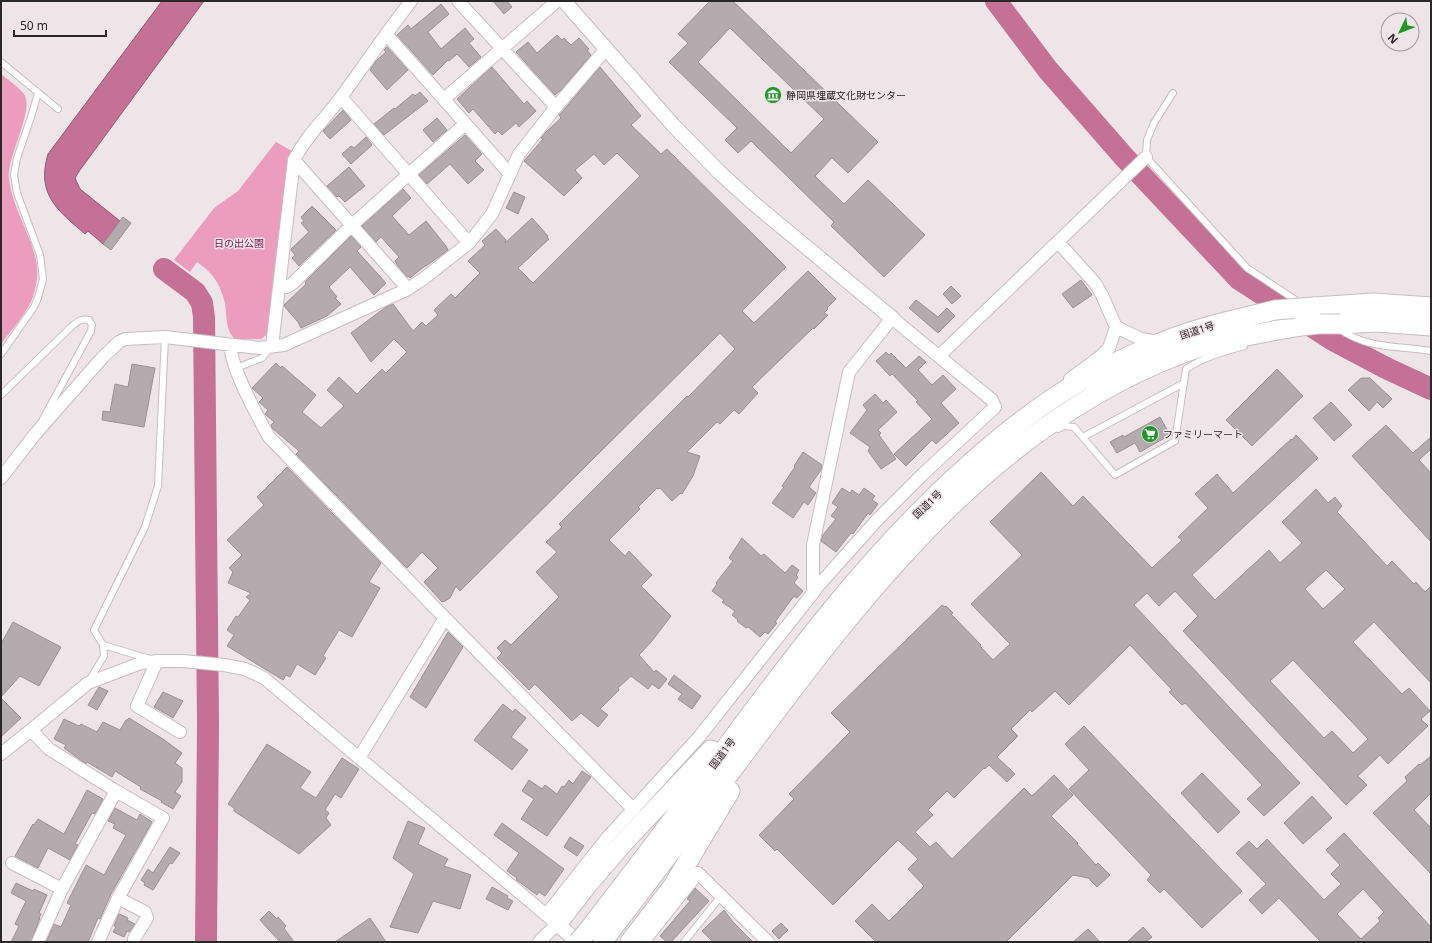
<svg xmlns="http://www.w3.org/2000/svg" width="1432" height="943" viewBox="0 0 1432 943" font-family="'Noto Sans','Noto Sans JP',sans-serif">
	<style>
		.green { fill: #ec9cbd }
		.water { fill: #c57095; stroke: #965a74 }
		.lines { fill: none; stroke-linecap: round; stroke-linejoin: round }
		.river { stroke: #c57095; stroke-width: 22 }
		.building { fill: #b4abaf; stroke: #9a9295; fill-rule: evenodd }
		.service-casing { stroke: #c7bec1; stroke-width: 8 }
		.minor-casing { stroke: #c7bec1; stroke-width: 14 }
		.tertiary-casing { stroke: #c7bec1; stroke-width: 16 }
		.trunk-casing { stroke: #c7bec1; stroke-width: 21 }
		.service { stroke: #fff; stroke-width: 6 }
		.minor { stroke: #fff; stroke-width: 12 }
		.tertiary { stroke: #fff; stroke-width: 14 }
		.trunk { stroke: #fff; stroke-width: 19 }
		.trunk-bridge-casing { stroke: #c7bec1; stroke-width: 21; stroke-linecap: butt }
		.trunk-bridge { stroke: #fff; stroke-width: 19 }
		.labels { text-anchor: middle; stroke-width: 3; stroke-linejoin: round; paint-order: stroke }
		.poi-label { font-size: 10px; fill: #2a2728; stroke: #eee5e8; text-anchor: start }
		.park-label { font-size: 10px; fill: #79114a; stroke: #eee5e8 }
		.street-label { font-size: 10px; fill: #2a2728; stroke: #eee5e8 }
	</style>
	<rect width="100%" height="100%" fill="#eee5e8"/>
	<!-- green -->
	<path class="green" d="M1,74C8,80 19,87 24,94C35,110 6,157 9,179C12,211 41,248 37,279C36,286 34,295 31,302C23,317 11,331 1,344Z
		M276,142L292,151L268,334L261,339H235C225,330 227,315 225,303C220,284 214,274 197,262L190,272L174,260L214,208L238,191Z"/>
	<!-- water -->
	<path class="water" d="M162,1H204L80,170L75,178L80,189L120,221L103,244L88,231L85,234C57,210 36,194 48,154Z"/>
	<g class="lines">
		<!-- river -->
		<path class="river" d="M996,1L1048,70L1125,158L1239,279L1333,340L1386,368L1431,389
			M164,269L195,292L202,303L204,317L208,725L206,942"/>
	</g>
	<!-- building -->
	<path class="building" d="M493,1H507L512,7L504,14Z
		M710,1H733L878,142L848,173L832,158L815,176L844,204L868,180L925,235L884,277L831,226L834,222L751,141L738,153L725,140L737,128L669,62L688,43L678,34ZM730,28L824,119L791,153L698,62Z
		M441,4L449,14L428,32L441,49L465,28L474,39L469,43L481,57L469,67L457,54L449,61L448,60L433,75L397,35L408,25L411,29Z
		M557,35L562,40L564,38L571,45L579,38L589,49L587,50L591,55L562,89L555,95L516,52L528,42L537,53Z
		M387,47L408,70L387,90L370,70L376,61L386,52L384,50Z
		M492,67L524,104L527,101L536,111L519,127L516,123L502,135L498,131L495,134L473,109L469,113L457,99Z
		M600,67L641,116L631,125L661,154L667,149L786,267L742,311L754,323L808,271L836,299L827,308L828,309L824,313L828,315L814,329L813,328L752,387L758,393L739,414L734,410L720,424L717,422L687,452L700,456L693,476L682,494L681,493L672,501L660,488L658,489L657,488L638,507L640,509L609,540L625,556L629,551L652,575L641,586L671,616L652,641L639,655L654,672L656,670L667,679L659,689L652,684L648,689L631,676L618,688L619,690L600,709L608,715L598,727L581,713L572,721L535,684L529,690L497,658L502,653L497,648L505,640L511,645L559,597L536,572L557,552L546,542L562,527L559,524L687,396L688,397L735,349L720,333L460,591L456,586L450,598L445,601L442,602L424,582L438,568L422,552L407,568L296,454L299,451L272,428L271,425L274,422L265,414L268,410L259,402L263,398L252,388L276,363L281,368L282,366L316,395L302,412L321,428L344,406L327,390L339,377L357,394L382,369L386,373L407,352L394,339L371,362L351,333L386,307L393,304L413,331L422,322L426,326L438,315L434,310L451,294L455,298L480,273L468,261L485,245L482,241L496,229L506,240L505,243L532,218L548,236L547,237L549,239L518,268L533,283L640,176L617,153L604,165L594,154L575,170L582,178L564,196L524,161L543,139L541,138L546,132L561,118L559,115L562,112Z
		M420,92L428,101L384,135L374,124L394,108L395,109L413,94L415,96Z
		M343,110L351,120L330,139L323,131Z
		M437,118L447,130L433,142L423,130Z
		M465,135L482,154L475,161L484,170L468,184L450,164L427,184L419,175Z
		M366,137L372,145L351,164L342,154L351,146L354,148Z
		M349,167L365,186L345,202L339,196L337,197L327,186Z
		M403,189L411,198L392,216L409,235L426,221L446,246L448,250L426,266H425L410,278L408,276L407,277L398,266L395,261L399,257L381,237L376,242L362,226Z
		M514,192L525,197L518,214L506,208Z
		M312,206L336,230L299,266L292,258L295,255L291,250V249L309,232L301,223L304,221L301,217Z
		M123,217L131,223L111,250L103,244Z
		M351,236L361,247L357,251L386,283L374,295L350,267L329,287L337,297L335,298L341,304L327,316L301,328L298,322L284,306V305L306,284L305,282Z
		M1081,280L1092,295L1073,308L1062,294Z
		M951,286L961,296L952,304L943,294Z
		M916,300L938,317L947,308L955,316L938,333L909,308Z
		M886,352L889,355L891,353L906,368L919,356L926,362L918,370L932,385L943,375L956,389L941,403L959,423L936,444L932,440L906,466L894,454L932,419L916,402L918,401L892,374L890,376L876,361Z
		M132,364L155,368L144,427L102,420L103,411L110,412L115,384L128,387Z
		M1277,369L1303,396L1252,446L1226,420Z
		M1361,378H1370L1392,399L1383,408L1377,402L1369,411L1348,390Z
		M875,394L883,403L886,400L897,412L878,430L881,433L879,435L896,459L881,469L868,451L870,447L850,433L867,410L863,405Z
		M1331,402L1352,425L1334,441L1313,418Z
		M1160,417L1170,435L1140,452L1135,443L1117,453L1110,442L1123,435L1124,437Z
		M1386,425L1413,453L1431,437V449L1419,460L1431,473V542L1352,456Z
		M1296,435L1318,458L1192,575L1215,600L1269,550L1280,563L1302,543L1282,522L1316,489L1328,503L1335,497L1342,506L1337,512L1387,566L1392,561L1414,584L1416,582L1425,592L1431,586V683L1374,622L1353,642L1402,694L1409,688L1430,711L1421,719L1428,726L1388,764L1380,755L1358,776L1367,785L1346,805L1183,631L1198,616L1175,591L1159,606L1147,593L1134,605L1300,783L1264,816L1247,799L1262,785L1185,703L1182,705L1169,692L1172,690L1130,645L1069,705L1055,691L1032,712L1030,710L1011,729L1018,736L997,757L1015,774L1007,782L989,765L985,769L984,768L954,798L947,791L928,810L933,815L915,832L930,847L936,842L952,859L1024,788L1032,796L1054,775L1073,795L1051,816L1078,843L1077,844L1096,865L1098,863L1110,875L1097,887L1088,878L1073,875L1006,942H876L855,921L872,904L889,921L924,886L908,869L918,859L898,840L833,905L777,849L775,851L759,835L794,799L789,794L850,732L831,713L942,605L945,607L946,606L953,613L951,614L981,645L980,646L993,660L1010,644L971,604L1022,555L990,522L1041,472L1073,506L1083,496L1152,568L1182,540L1178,537L1208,508L1195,494L1217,474L1233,493L1291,439L1292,440ZM1326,570L1345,589L1323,609L1305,589ZM1293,660L1368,739L1353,753L1332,731L1324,738L1270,681Z
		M803,452L822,465L821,470L809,487L816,493L808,505L804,502L793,518L772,503L784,487L782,486L795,467L794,466Z
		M287,467L381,563L369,582L380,588L352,637L339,630L323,656L326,658L315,675L297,664L290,677L286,675L283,680L227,646L234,635L227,630L236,616L238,617L250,600L246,597L251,593L228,583L233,572L229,568L242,555L227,540L264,505L257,497Z
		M842,488L850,493L852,490L859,495L864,488L875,496L872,500L878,504L870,515L868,513L853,534L851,533L836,552L821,541L822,536L836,519L831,516L838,507L832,503Z
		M742,538L761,556L764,554L785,573L792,565L799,570L796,575L798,577L794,583L803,591L797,598L794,596L775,622L777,623L768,634L765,632L760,637L748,627L746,628L737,621L738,620L732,615L735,611L722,602L724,600L712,591L717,584L716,583L733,561L729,558Z
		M13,622L61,647L39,686L20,676L1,697V644Z
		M448,632L463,647L426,708L410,697Z
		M674,675L701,696L692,709L678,699L682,694L668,684Z
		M99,687L108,691L97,710L88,705Z
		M163,692L183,701L173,718L154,707Z
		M1,698L21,718L1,737Z
		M503,704L513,712L515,709L526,718L511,737L528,750L512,770L474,740Z
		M129,718L163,739L182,753L175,763L182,768V782L175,792L181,796L173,809L161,802L162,801L140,789L141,787L115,771L112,777L87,762L86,764L64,748L66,745L54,739L64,719L79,726L81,724L97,732L103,722L120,730L126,720H127Z
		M1084,726L1242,891L1202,928L1164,889L1160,893L1147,880L1151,875L1069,789L1089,770L1065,744Z
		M267,744L311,772L300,788L316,798L342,758L359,769L341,798L335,794L325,810L329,813L326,818L331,825L299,854L234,811V808L228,804Z
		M1431,756V793L1414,810L1431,828V874L1373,813L1407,781L1405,777L1419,764L1420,765Z
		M582,771L591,777L547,836L521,819L534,799L522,791L529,780L542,789L545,785L557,794L562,786L564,787L569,780L573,784Z
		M1202,773L1240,812L1218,833L1181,793Z
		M87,790L103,799L95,814L92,813L75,844L78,845L70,860L48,848L38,868L15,856L33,824L34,825L38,819L64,834Z
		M1312,796L1332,818L1303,844L1284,823Z
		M115,808L137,820L140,814L152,822L111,894L100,919L98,918L88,942H46L54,924L61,927L71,905L67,903L86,865L104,875L126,835L113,828L115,824L108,821Z
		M408,821L425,828L418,844L448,859L444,866L471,875L460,909L433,901L418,933L390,927L414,874L393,858Z
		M502,823L564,869L545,896L539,892L537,895L518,881L516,880L517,878L507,871L519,853L494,835Z
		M1344,833L1431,927V942H1321L1279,898L1262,914L1249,900L1266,884L1236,853L1249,841L1257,849L1267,839L1324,900L1341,884L1331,874L1340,865L1326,850ZM1363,889L1384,912L1378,918L1380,921L1361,939L1337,914Z
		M570,837L584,846L577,856L564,847Z
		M170,847L180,853L172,864L170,863L153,890L144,885L145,883L141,880L148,869L153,873Z
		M16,883L33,891L34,889L47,895L39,913L41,914L39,918H40L31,942H11L19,926L15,924L26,901L11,893Z
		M492,887L508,896L507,898L513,901L508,910L486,899Z
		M695,888L709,901L671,942H667L660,936L690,901L687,899Z
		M724,910L733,922L753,942H713L702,931Z
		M269,911L277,919L278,917L286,926L284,928L294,942H280L260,920Z
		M119,914L128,918L127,920L135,924L129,932L127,931L124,937L113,932L116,927L114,926Z
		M370,918L386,942H335Z
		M781,923L788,930L779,939L772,931Z
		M1143,927L1152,937L1146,942H1127Z
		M1088,929L1100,942H1073Z"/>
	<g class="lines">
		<!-- service casing -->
		<g class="service-casing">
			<path id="service" d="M1,62L58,109
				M1173,93L1154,123L1147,140L1146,157L1247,268L1300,303
				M1339,329C1370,350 1396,345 1431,351
				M1,354L34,307L38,298L43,279L40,255L17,193L14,175L17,158L31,117L38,93
				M236,368L262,358L271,347
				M1,395L71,327C77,322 81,318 89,320L92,325L91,331L43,419
				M1058,429L1064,426L1074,427L1115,475L1175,441L1186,369C1204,357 1223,352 1244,346
				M1083,437L1184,383
				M150,659L103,645L94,630L145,527L158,486L165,337
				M89,681L104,656L103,645
				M684,942L721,896"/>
		</g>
		<!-- minor casing -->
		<g class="minor-casing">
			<path id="minor" d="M458,1L556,107
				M386,34L510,174
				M341,97L469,243
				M444,99L557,1
				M294,160L408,289
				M1058,242L1095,283L1102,295L1116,327L1141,339L1160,342
				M279,287H287L293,283L352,225L465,124
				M231,345C229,364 255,411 265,430L269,437L445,618L634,810
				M272,346L294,160C306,136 326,118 342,96C365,64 387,32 411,1
				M939,356L1146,157
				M1070,379L1101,356L1109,348L1116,327
				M1,478L36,433L103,357L119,342L125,339L165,337L259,348L284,345L408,289L423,279L469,243L492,214L519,154L556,107L606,49
				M157,661L137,706L180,732
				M31,730L49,749L116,791L62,889L38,942
				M1,754L31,730L88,683L141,663L157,661H183L224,665L245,669L264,678L557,924L539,942
				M359,758L445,618
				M12,863L62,889
				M118,898L145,912L147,918L134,939V942
				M546,915L607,838L699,737L813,593L818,586L878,519L923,474L995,407L992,400L892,318L849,372L813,545V593
				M98,942L118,898L163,818L116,791
				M643,942L698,873L768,942"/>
		</g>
		<!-- tertiary casing -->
		<g class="tertiary-casing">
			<path id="tertiary" d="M564,1L673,125L719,172L752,202L892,318
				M557,924L578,942"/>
		</g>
		<!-- trunk casing -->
		<g class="trunk-casing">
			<path id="trunk" d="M1314,307L1373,303L1431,307
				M1340,324L1377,322L1431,326
				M557,924L588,884L625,841L711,750
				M586,933C638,866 689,798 739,730C805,641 872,554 953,479C991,444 1030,411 1074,385C1102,369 1131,354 1160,343C1197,328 1236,319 1275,310
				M602,942C654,875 705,806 756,738C871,584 997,423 1183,353C1221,339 1261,333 1301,326
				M630,942L673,886L730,791"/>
		</g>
		<!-- service -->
		<use href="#service" class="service"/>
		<!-- minor -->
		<use href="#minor" class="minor"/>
		<!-- tertiary -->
		<use href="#tertiary" class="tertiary"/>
		<!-- trunk -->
		<use href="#trunk" class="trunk"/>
		<!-- trunk-bridge casing -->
		<g class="trunk-bridge-casing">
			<path id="trunk-bridge" d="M1275,310L1314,307
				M1301,326L1319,324H1340
				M578,942L586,933"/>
		</g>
		<!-- trunk-bridge -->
		<use href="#trunk-bridge" class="trunk-bridge"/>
	</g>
	<!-- icons -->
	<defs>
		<g id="museum-disc" transform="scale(0.9)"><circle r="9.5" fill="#1f9626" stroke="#eee5e8"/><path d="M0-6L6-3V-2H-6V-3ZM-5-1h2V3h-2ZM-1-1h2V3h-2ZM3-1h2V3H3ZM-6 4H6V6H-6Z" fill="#fff"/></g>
		<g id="supermarket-disc" transform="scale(0.9)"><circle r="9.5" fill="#1f9626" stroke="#eee5e8"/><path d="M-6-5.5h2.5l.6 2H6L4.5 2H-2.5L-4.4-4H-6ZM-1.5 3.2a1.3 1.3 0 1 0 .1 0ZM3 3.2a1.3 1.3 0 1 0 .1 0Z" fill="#fff"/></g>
	</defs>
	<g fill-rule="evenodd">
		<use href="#museum-disc" x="773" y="95"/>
		<use href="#supermarket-disc" x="1150" y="434"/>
	</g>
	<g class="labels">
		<!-- poi labels -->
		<g class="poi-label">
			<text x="786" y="99">静岡県埋蔵文化財センター</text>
			<text x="1163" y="438">ファミリーマート</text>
		</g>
		<!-- park labels -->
		<g class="park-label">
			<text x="239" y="247">日の出公園</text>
		</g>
		<!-- street labels -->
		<g class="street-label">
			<text transform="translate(1197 330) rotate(-18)" y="4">国道1号</text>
			<text transform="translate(927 504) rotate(-44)" y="4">国道1号</text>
			<text transform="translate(722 753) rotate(-53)" y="4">国道1号</text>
		</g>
	</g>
	<!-- border -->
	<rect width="1432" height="943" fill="none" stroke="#2a2728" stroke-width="4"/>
	<!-- north arrow -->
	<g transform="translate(1400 32) rotate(227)"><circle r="19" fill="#eee5e8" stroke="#a0999b"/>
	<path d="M0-3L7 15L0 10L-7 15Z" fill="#1f9626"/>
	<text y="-6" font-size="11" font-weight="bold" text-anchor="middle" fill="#2a2728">N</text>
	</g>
	<!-- scale -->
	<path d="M14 30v6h92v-6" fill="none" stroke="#2a2728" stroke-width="2"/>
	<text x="20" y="30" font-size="12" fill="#2a2728" stroke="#eee5e8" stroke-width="3" paint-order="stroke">50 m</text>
</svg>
